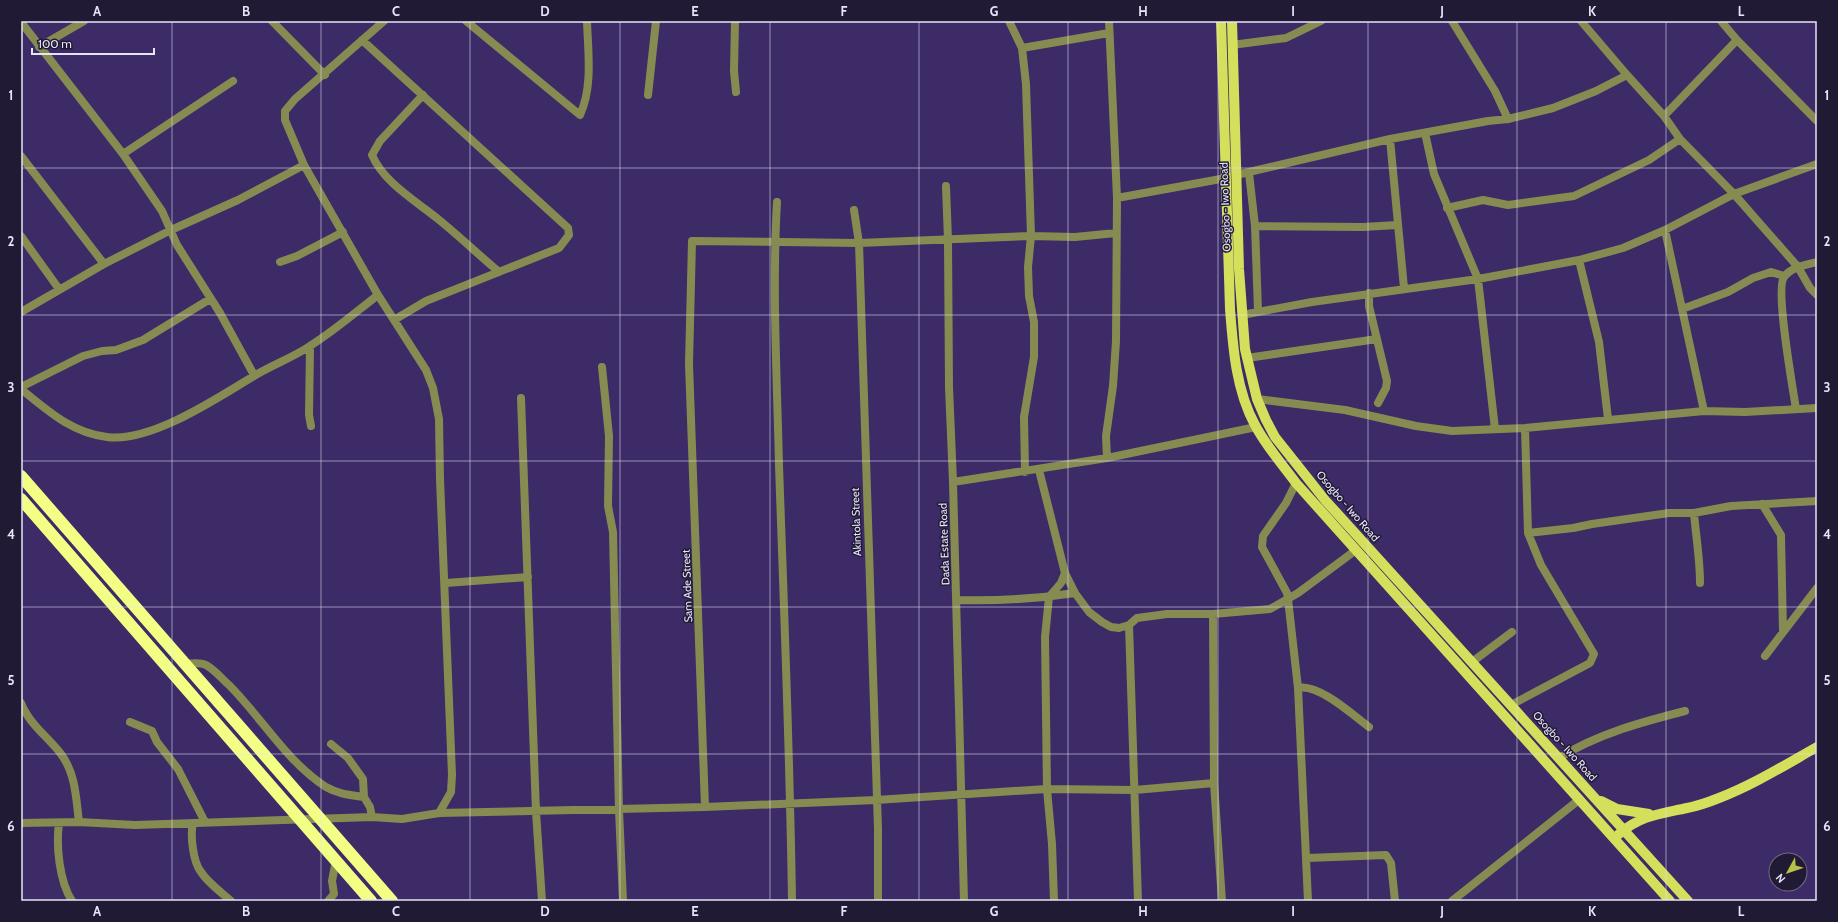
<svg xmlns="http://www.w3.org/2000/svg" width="1838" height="922" viewBox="0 0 1838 922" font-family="Cabin,sans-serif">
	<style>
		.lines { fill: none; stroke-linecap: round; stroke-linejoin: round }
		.street { stroke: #868c51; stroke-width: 8 }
		.primary { stroke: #d4df5c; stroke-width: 10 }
		.highway { stroke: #f3fe85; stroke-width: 12 }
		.grid { fill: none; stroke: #e7e3f9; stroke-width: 1; stroke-opacity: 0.55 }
		.labels { text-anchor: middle; stroke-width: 3; stroke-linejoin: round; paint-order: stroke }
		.street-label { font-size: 11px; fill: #e7e3f9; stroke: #211a35 }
		.neatline { fill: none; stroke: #e7e3f9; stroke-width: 1.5 }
		.grid-label { font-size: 13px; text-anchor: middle; font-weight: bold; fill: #e7e3f9 }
	</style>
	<rect width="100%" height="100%" fill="#3c2b66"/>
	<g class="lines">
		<!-- street -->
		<path class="street" d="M272,21L325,75
			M384,21L295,99L285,111V120L304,165L378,295L426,370L433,388L439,419L440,479L452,775L451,792L439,813
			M466,21L580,115C593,87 588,52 587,21
			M735,21L734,71L736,92
			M1009,21L1022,48L1026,84L1031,236L1028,267L1029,296L1034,322V357L1024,417L1025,472
			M1452,21L1495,91L1508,119
			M1581,21L1627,75L1664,116L1680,139L1734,194L1798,267L1810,288L1817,295
			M1721,21L1737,40L1817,121
			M21,22L123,154L162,211L177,245L220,313L254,375
			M362,40L568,228L569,235L559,248L426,301L394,320
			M1232,45L1286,38L1321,21
			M39,47L84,21
			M1022,48L1109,33
			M423,95L380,141L372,155C384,183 416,201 438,219C459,236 479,255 499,272
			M648,95L656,21
			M1664,116L1737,40
			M1425,133L1434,174L1478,279L1495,429
			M1390,139L1404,288
			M123,154L233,81
			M21,156L104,264
			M1249,173L1255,226L1258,311
			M1236,175L1390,139L1488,121L1508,119L1553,108L1596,91L1627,75
			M946,186L948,240L949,387L953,482L964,901
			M1117,198L1226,178
			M777,202C772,289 777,377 779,465C784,610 790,756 792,901
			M1447,208L1483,200L1508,205L1574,196L1649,160L1680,139
			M854,210L859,243L878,829V901
			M1255,226L1363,227L1397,225
			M1665,230L1704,411
			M21,236L59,289
			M1579,260L1599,342L1608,419
			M280,262L297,256L343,232
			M1369,293V306L1387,381L1386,388L1378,403
			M1682,309L1728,292L1753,278L1771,272L1784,276
			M21,312L104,264L171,230L238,200L304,165
			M1242,315L1312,302L1478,279L1579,260L1623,248L1665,230L1734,194L1817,164
			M310,347L309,415L311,426
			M1247,358L1377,339
			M602,367L609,436L608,506L613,532L619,810L623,901
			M21,387L83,356L102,351L116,350L143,340L210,299
			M21,389C48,411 72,433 107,437C151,443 217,398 254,376C272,365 292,358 310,346C334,331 356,312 378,295
			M521,398L536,812L542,901
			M1257,399L1345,410L1416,426L1452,431L1525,428L1704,411L1745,412L1817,408
			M1796,409C1793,389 1775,289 1784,277C1791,267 1806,265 1817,262
			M1107,458L1106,436L1113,386L1116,341L1117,198L1109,21
			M1039,470L1065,573L1075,593L1089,612L1102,622L1111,627L1119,628L1129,625L1137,618L1167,614H1213L1270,609L1298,593L1356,550
			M953,482L1107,458L1256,427
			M1296,483L1286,503L1263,536L1262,547L1287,593L1288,599L1298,688L1308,901
			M1762,504L1781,535L1783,632
			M1694,513C1696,537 1700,559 1700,583
			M1528,533L1573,528L1592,524L1669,513H1694L1731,506L1817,501
			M446,583L528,577
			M956,600C996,601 1036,599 1075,593
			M1213,614L1214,783L1222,901
			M1129,625L1138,901
			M1765,656L1817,588
			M1472,662L1512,632
			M185,664C192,663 200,662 206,665C215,670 222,679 229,685C262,718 286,761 326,787C338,794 351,795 364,797
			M1298,688C1318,683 1353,715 1369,727
			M21,703C29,724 48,737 61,754C76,774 76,799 79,822
			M1511,705L1590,663L1594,654L1541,565L1528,533L1525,428
			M130,722L152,731L157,742L178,769L205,822
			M331,744L348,758L363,779L364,797L370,807L372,817
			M1559,758C1597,734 1642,722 1685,711
			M705,807L689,364L692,241L859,243L1031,236L1075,237L1116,233
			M21,823L79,822L135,825L372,817L402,819L439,813L705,807L876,800L1047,789L1135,790L1214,783
			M59,823C56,845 59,881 72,901
			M193,823C190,835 193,862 201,872C208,883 221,892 231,901
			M1307,858L1386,855L1391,863L1395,901
			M328,901L334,894L332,881L336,860
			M1054,901L1052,844L1047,789L1045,637L1049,597L1061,583L1065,573
			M1452,901L1580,799"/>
		<!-- primary -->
		<path class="primary" d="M1221,21L1230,309C1233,348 1236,390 1255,425C1266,446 1282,464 1296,483L1670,901
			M1232,21L1239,269L1245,349L1257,399L1266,420L1275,437L1325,500L1688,901
			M1601,801L1617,809L1649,814
			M1619,834C1641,815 1660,814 1687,808C1698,806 1709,802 1719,798C1753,785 1785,765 1817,747"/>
		<!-- highway -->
		<path class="highway" d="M21,476L392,901
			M21,499L371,901"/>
	</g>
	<!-- grid -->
	<path class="grid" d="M172,21V901M321,21V901M470,21V901M620,21V901M770,21V901M919,21V901M1068,21V901M1218,21V901M1368,21V901M1517,21V901M1666,21V901M21,168H1817M21,315H1817M21,461H1817M21,607H1817M21,754H1817"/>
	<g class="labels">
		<!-- street labels -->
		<g class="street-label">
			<text transform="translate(1225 207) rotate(-92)" y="4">Osogbo - Iwo Road</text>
			<text transform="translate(1348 506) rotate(49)" y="4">Osogbo - Iwo Road</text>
			<text transform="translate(856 522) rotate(-92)" y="4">Akintola Street</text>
			<text transform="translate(944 544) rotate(-92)" y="4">Dada Estate Road</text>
			<text transform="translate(687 586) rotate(-92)" y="4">Sam Ade Street</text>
			<text transform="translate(1565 746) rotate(48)" y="4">Osogbo - Iwo Road</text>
		</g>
	</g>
	<!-- border -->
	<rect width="1838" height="922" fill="none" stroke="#211a35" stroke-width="44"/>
	<!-- north arrow -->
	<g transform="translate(1788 872) rotate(230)"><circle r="19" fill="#211a35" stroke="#706a83"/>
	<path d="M0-3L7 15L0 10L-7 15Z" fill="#b7c147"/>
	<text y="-6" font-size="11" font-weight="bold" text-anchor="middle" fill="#e7e3f9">N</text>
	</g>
	<!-- scale -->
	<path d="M32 48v6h122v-6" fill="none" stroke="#e7e3f9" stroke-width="2"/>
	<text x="38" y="48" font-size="12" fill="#e7e3f9" stroke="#211a35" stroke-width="3" paint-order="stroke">100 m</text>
	<rect x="22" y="22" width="1794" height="878" class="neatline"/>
	<g class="grid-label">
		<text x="97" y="16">A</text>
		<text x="246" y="16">B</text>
		<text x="396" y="16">C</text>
		<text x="545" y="16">D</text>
		<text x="695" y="16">E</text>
		<text x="844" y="16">F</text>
		<text x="994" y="16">G</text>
		<text x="1143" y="16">H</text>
		<text x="1293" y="16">I</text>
		<text x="1442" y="16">J</text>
		<text x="1592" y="16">K</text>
		<text x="1741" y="16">L</text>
		<text x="11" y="100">1</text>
		<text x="1827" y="100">1</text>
		<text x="11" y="246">2</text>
		<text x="1827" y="246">2</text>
		<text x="11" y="392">3</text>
		<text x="1827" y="392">3</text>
		<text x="11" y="539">4</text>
		<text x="1827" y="539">4</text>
		<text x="11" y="685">5</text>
		<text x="1827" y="685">5</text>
		<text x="11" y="831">6</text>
		<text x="1827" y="831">6</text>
		<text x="97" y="916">A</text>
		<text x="246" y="916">B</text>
		<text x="396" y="916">C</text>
		<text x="545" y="916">D</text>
		<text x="695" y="916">E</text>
		<text x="844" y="916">F</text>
		<text x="994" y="916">G</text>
		<text x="1143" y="916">H</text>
		<text x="1293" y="916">I</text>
		<text x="1442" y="916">J</text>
		<text x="1592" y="916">K</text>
		<text x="1741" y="916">L</text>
	</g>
</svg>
